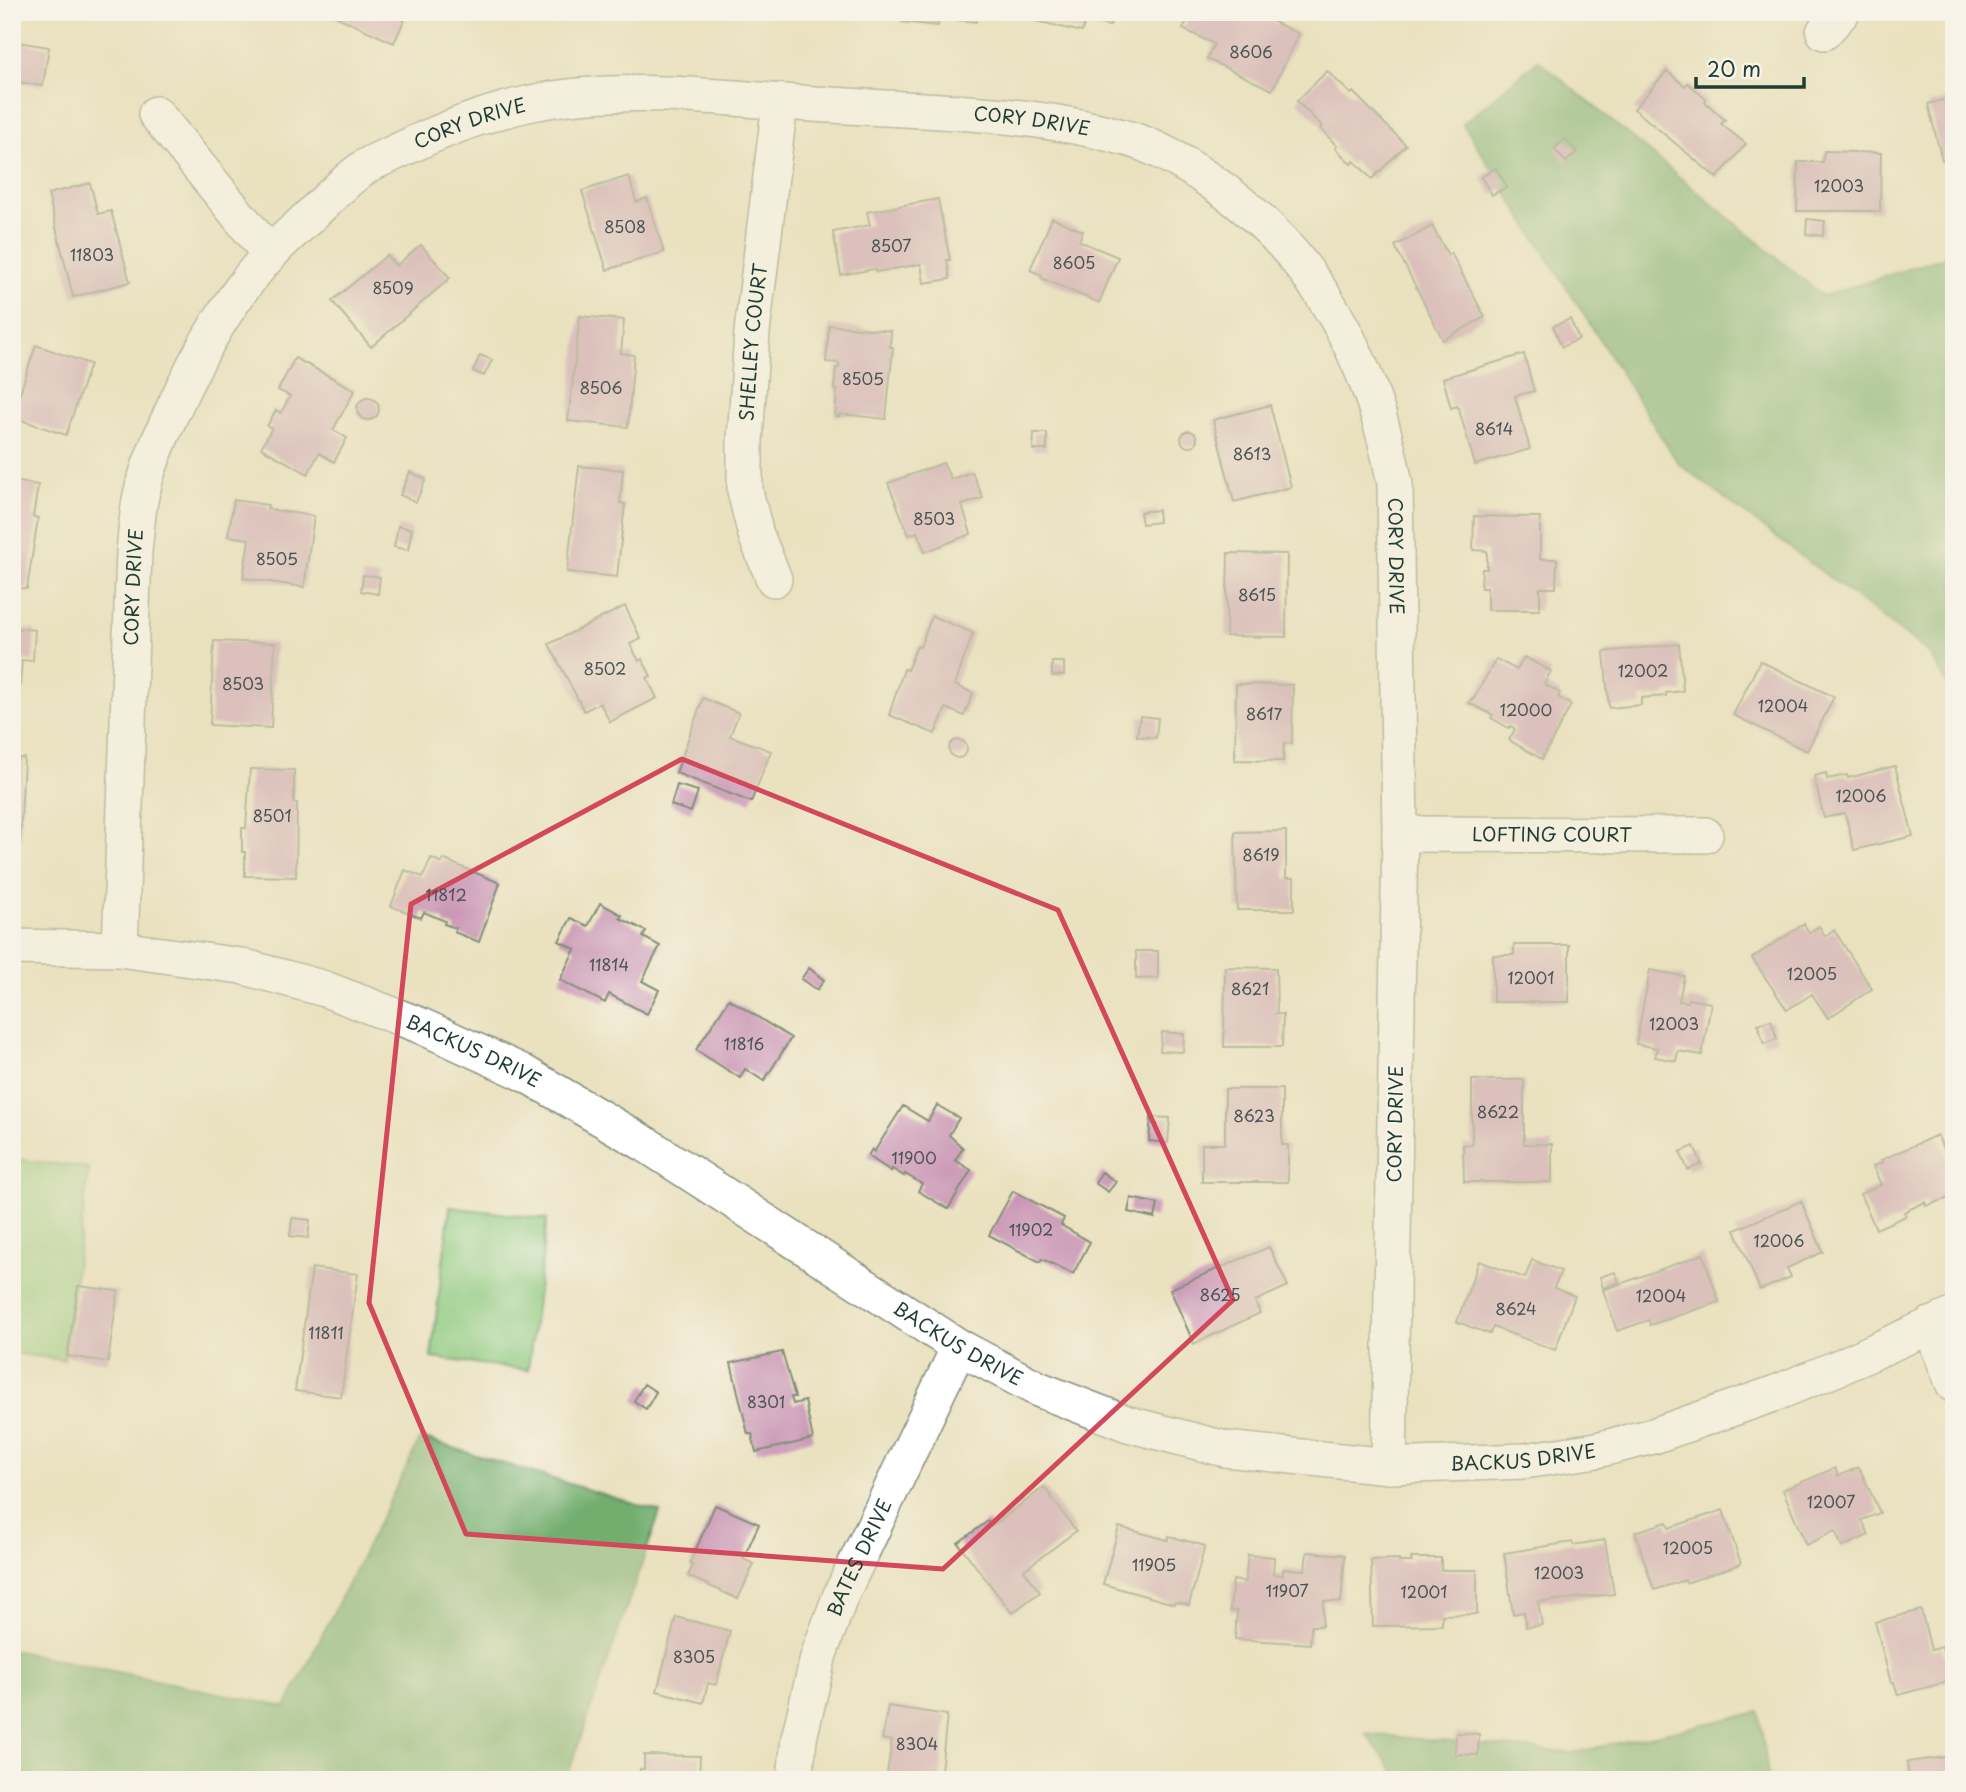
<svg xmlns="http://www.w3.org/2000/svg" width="1966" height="1792" viewBox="0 0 1966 1792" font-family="'Playpen Sans',sans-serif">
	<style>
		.green { fill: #8eca7f; stroke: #56845a; stroke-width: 2 }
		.forest { fill: #72ae6e; stroke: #487651; stroke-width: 2 }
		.building { fill: #ca97b6 }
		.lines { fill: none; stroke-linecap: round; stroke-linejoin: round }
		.minor-casing { stroke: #848f7a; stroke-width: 38 }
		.minor { stroke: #fff; stroke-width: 35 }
		.marked { fill: none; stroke: #d1495b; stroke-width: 5; stroke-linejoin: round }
		.labels { text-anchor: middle; stroke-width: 5; stroke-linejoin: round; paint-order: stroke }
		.number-label { font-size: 16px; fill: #4a5454 }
		.street-label { font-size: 19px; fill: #1f3d34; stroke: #f7f3e8 }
	</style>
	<rect width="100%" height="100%" fill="#f7f3e8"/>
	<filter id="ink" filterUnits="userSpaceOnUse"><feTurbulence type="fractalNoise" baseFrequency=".0143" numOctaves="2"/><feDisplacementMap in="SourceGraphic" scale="14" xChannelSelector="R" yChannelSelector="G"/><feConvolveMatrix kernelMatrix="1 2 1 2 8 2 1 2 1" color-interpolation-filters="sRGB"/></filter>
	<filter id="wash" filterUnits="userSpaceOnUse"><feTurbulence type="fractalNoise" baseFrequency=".00686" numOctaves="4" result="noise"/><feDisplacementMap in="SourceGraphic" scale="28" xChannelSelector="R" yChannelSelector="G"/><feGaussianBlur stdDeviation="1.57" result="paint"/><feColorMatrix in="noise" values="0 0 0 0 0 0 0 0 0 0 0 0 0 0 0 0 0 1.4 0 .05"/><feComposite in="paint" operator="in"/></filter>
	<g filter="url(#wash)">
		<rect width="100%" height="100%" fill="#eae1bf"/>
		<!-- green -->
		<path class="green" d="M12,1159L89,1168L64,1360L12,1353Z
			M450,1207L547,1219L528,1370L431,1358Z"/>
		<!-- forest -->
		<path class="forest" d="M1538,60L1823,296L1954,254V696L1929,653L1678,463L1463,124Z
			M421,1438L660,1512L566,1780H12V1650L286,1707Z
			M1759,1712L1769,1780H1401L1366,1734L1572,1753Z"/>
		<g id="blocks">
			<!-- building -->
			<path class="building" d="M326,12H408L394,43Z
				M903,12H939L938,26L902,22Z
				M951,12H1000L999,18L976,16V22L957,20L958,15Z
				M1030,12H1113L1110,26L1085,21L1082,32L1028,19Z
				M1191,12H1253L1299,34L1272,90L1207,59L1214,44L1183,29Z
				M12,41L49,47L43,86L18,82L14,106Z
				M1327,71L1351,94L1353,92L1406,145L1372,179L1354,161L1351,164L1335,148L1337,146L1320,128L1322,126L1297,101Z
				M1667,71L1685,86L1688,83L1706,99L1705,102L1725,120L1721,124L1746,144L1717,178L1634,109Z
				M1954,97V157L1942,160L1928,104Z
				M1565,139L1577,152L1566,162L1554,149Z
				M1824,151L1881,153L1880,211H1797L1798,162H1823Z
				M1496,168L1507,187L1492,195L1481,177Z
				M629,176L636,202L647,198L664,252L607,270L582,191Z
				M90,183L98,214L111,211L130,282L73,297L48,194Z
				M938,199L950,260H947L950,279L924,283L921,264L876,272L875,269L841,275L833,232L870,225L867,212Z
				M1052,218L1083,231L1079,241L1118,257L1099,303L1041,278L1042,275L1030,270Z
				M1807,219L1825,221L1823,236L1806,234Z
				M1432,226L1448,255L1451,253L1485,317L1443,340L1395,246Z
				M421,245L450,278L371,347L332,301L387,255L396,266Z
				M580,316L624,320L621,353L634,355L628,427L568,421Z
				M1570,319L1579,339L1562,347L1553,326Z
				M829,325L891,331L890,347H893L886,419L840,414V416H835L837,390L834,389L836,368H839V363L826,362Z
				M36,345L90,364L66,435L12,417Z
				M1524,354L1534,391L1515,396L1530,449L1475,465L1458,406L1451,408L1443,378Z
				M480,355L492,360L484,376L473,371Z
				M295,358L355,390L333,430L347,438L334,462L319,453L308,474L261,448L272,428L267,426L276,410L281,413L290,396L278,390Z
				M357 409a11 11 0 1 1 22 0a11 11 0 1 1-22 0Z
				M1270,405L1291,487L1234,502L1213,420Z
				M1181 439a8 8 0 1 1 16 0a8 8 0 1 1-16 0Z
				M1034,433H1047V450H1033Z
				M943,463L951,479L972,472L983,498L962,505L971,534L925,552L917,532L909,535L888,483Z
				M579,466L623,470L620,503L625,504L617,577L567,572Z
				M410,472L426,479L416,502L400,495Z
				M12,481L38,485L33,517L38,518L27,589L12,587Z
				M234,500L268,505L267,509L314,516L304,587L243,578L249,539L228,536Z
				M1158,510L1159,522L1142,524L1140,512Z
				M1474,516L1540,517V559H1557L1556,588H1540V610H1487V588H1481L1482,569H1487V551L1473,550Z
				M398,526L412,529L408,550L394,547Z
				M1228,553L1287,554L1286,637L1226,636Z
				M363,575L380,577L378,594L361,591Z
				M625,606L641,639L630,644L639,661L642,659L651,676L647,678L657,698L610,722L600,703L584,711L549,644Z
				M932,616L973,633L955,685L973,693L964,716L946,708L935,734L889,715L904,669L907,670L917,646L920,647Z
				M12,628L35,630L33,661L22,660L19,700H12Z
				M214,641L275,643L271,728L210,725Z
				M1679,644L1683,691L1666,693V696L1641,698V705L1609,708L1604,652Z
				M1524,657L1551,671L1544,684L1560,693L1558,697L1571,705L1542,759L1509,740L1515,729L1511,726L1509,728L1491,718L1493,715L1469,703L1471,699L1473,700L1496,659L1517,670Z
				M1760,661L1834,697L1807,751L1733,715Z
				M1052,662H1064V675L1052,676Z
				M1236,684L1293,685L1292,743H1284L1283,761L1235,760Z
				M703,698L739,713L730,736L771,751L751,802L676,773Z
				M1140,716L1158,718L1156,738L1137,736Z
				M949 749a9 9 0 1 1 18 0a9 9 0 1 1-18 0Z
				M12,758H24L20,842L12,841Z
				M1895,766L1913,836L1854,850L1845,813L1824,818L1814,776L1826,773L1827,779L1847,775L1848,778Z
				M250,769L294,770V803H297L296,877L245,876V852H242V828H246Z
				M677,785L698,791L691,812L671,805Z
				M1286,831V878H1294V910H1237L1235,832Z
				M431,858L442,863L443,859L500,883L479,942L454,932L456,928L444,924L445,921L424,912L421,918L391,906L405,870L423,877Z
				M600,903L622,915L620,918L646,931L643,937L660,946L642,981L659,990L647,1014L609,994L605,1003L560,980L575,949L559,941L571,918L588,926Z
				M1804,924L1809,933L1819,926L1825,936L1834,930L1872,989L1828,1018L1812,994L1787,1010L1752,958Z
				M1514,945H1569V1002H1493V955H1514Z
				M1136,951H1158V978L1136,979Z
				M1225,967L1276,968L1277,1011L1275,1014H1283L1282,1047H1224Z
				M809,968L824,980L817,990L801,979Z
				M1650,970L1684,976L1679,1001L1688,1002V999L1711,1003L1702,1055L1678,1051L1676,1061L1655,1057L1657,1048L1636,1044Z
				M729,999L791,1038L764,1081L745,1069L740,1078L696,1050Z
				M1771,1020L1777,1039L1764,1044L1758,1024Z
				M1162,1032L1184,1034L1183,1052L1160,1051Z
				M1472,1080H1524V1144H1552V1182H1464L1463,1145H1472Z
				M1225,1089H1282V1145H1288V1182H1202V1144H1225Z
				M937,1105L959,1118L949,1135L963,1148L955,1160L971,1170L948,1209L918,1191L922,1184L905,1174L904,1176L892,1169L891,1171L868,1156L872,1149L874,1152L903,1106L928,1121Z
				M1151,1117L1170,1118L1168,1143L1149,1141Z
				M1937,1135L1954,1172V1196L1926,1206L1925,1202L1904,1212L1906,1216L1876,1229L1860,1194L1881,1185L1873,1166L1883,1162L1881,1160Z
				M1694,1146L1702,1164L1688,1170L1680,1152Z
				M1102,1172L1116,1182L1108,1192L1095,1183Z
				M1013,1191L1064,1218L1061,1225L1090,1242L1073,1274L1042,1259L1040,1262L989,1235Z
				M1131,1198L1158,1204L1155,1218L1128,1212Z
				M1801,1201L1823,1252L1787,1268L1791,1277L1760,1290L1735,1230Z
				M292,1218L310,1220L308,1238L290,1236Z
				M1269,1247L1288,1286L1255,1301L1260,1313L1194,1344L1170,1289Z
				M1703,1254L1719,1302L1650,1325L1649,1320L1617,1331L1603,1290Z
				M1532,1260L1561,1271L1554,1288L1575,1296L1555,1350L1493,1327L1490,1334L1457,1322L1479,1261L1525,1278Z
				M312,1268L358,1274L341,1397L295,1391Z
				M1615,1272L1619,1282L1603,1288L1600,1277Z
				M78,1286L118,1291L108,1362L67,1356Z
				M782,1352L795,1397H791L793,1404L805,1401L813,1439L756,1452L752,1434H748L731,1363Z
				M644,1384L656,1392L646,1409L634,1401Z
				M1859,1467L1880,1513L1862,1520L1869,1535L1842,1547L1835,1531L1806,1545L1783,1490L1835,1468L1838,1476Z
				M1044,1487L1076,1531L1024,1570L1040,1592L1012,1613L958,1543L988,1521L991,1527Z
				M715,1505L759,1524L743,1559L754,1564L738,1599L688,1576L693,1565L690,1563Z
				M1723,1510L1741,1564L1686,1583L1685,1580L1654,1590L1635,1532L1667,1522L1669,1528Z
				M1119,1527L1168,1540L1169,1536L1205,1546L1189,1605L1175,1602L1174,1604L1103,1584Z
				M1605,1540L1614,1594L1538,1602L1542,1625L1526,1627L1524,1612L1513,1614L1504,1553L1572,1542L1573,1545Z
				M1307,1552L1345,1555L1341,1602L1324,1601L1322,1626H1311L1310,1644L1235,1639L1237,1611H1230L1233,1580L1245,1582L1248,1555L1274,1557L1273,1574L1283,1575V1569L1305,1570Z
				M1411,1558H1441V1570H1477V1614L1442,1615V1625L1373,1626L1371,1560L1399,1559V1562H1412Z
				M1921,1610L1931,1650L1942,1647L1951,1681L1898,1695L1894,1682L1891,1683L1875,1622Z
				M676,1617L730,1631L716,1685L708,1683L703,1703L657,1691Z
				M888,1706L947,1715L940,1780H886L892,1741L882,1739Z
				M1456,1733L1479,1734L1478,1755L1455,1754Z
				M644,1755L700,1756L699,1780H640V1769H644Z
				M1954,1756V1780H1909L1907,1762Z"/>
		</g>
	</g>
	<g filter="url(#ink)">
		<use href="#blocks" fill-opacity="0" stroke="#848f7a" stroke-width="2"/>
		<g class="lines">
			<!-- minor casing -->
			<g class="minor-casing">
				<g id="minor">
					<path d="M1824,32L1842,12"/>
					<path d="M156,114L270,254"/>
					<path id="s1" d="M774,579L756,535L745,491V440L752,332L780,103"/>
					<path id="s2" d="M1400,834L1705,835"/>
					<path id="s3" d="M12,947L120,949L241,966L325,989L419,1025L522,1072L647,1145L959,1347L1038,1389L1128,1424L1225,1449L1389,1466L1524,1461L1597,1450L1653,1436L1776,1393L1842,1366L1954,1315"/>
					<path id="s4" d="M120,949L134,551C136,534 137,517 140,500C146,470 159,440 172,412C197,356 228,299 271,253C284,239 300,226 314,212C330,197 347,179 365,167C374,161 386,157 396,152C439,131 484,113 532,103C627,83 733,100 830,105C928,111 1030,111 1126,138C1156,146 1184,163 1209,180C1315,250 1373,362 1395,484L1400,834L1389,1466"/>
					<path d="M1930,1325L1954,1385"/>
					<path id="s5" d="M795,1780L799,1738L819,1654L840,1597L959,1347"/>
				</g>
			</g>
			<!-- minor -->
			<use href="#minor" class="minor"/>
		</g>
	</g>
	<!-- marked area -->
	<path d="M0 0H1966V1792H0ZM682,759L1058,910L1233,1300L943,1569L466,1534L369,1303L411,904Z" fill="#eae1bf" fill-opacity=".55" fill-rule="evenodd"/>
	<path class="marked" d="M682,759L1058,910L1233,1300L943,1569L466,1534L369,1303L411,904Z"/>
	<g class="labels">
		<!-- number labels -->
		<g class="number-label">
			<text x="1251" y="58">8606</text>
			<text x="1839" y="192">12003</text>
			<text x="625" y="233">8508</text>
			<text x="891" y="252">8507</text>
			<text x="92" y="261">11803</text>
			<text x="1074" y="269">8605</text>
			<text x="393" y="294">8509</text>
			<text x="863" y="385">8505</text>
			<text x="601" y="394">8506</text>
			<text x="1494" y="435">8614</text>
			<text x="1252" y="460">8613</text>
			<text x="934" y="525">8503</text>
			<text x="277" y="565">8505</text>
			<text x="1257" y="601">8615</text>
			<text x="605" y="675">8502</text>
			<text x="1643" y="677">12002</text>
			<text x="243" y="690">8503</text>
			<text x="1783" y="712">12004</text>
			<text x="1526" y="716">12000</text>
			<text x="1264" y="720">8617</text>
			<text x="1861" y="802">12006</text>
			<text x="272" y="822">8501</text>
			<text x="1261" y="861">8619</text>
			<text x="446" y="901">11812</text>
			<text x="609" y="971">11814</text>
			<text x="1812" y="980">12005</text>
			<text x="1531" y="984">12001</text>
			<text x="1250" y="995">8621</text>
			<text x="1674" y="1030">12003</text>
			<text x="744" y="1050">11816</text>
			<text x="1498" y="1118">8622</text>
			<text x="1254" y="1122">8623</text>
			<text x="914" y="1164">11900</text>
			<text x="1031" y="1236">11902</text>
			<text x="1779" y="1247">12006</text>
			<text x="1220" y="1301">8625</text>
			<text x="1661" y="1302">12004</text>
			<text x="1516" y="1315">8624</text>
			<text x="326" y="1339">11811</text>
			<text x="766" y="1408">8301</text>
			<text x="1831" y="1508">12007</text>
			<text x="1688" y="1554">12005</text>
			<text x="1154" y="1571">11905</text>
			<text x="1559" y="1579">12003</text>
			<text x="1287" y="1597">11907</text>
			<text x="1424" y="1598">12001</text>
			<text x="694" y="1663">8305</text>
			<text x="917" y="1750">8304</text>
		</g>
		<!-- street labels -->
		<g class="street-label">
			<text dy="7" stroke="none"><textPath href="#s4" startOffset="1540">CORY DRIVE</textPath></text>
			<text dy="7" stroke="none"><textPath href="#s4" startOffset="973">CORY DRIVE</textPath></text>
			<text dy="7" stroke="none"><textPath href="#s1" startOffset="242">SHELLEY COURT</textPath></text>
			<text dy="7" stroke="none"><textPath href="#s4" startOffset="2168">CORY DRIVE</textPath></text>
			<text dy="7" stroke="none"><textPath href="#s4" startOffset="362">CORY DRIVE</textPath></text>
			<text dy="7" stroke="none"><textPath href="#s2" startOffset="152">LOFTING COURT</textPath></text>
			<text dy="7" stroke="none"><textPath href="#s3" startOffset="478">BACKUS DRIVE</textPath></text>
			<text transform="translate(1395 1124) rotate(-89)" y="7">CORY DRIVE</text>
			<text dy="7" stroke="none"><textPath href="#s3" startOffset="1045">BACKUS DRIVE</textPath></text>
			<text dy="7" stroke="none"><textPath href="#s3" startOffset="1633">BACKUS DRIVE</textPath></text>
			<text dy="7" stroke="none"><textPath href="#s5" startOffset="233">BATES DRIVE</textPath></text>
		</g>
	</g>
	<!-- margin -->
	<rect width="1966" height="1792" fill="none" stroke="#f7f3e8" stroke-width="42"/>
	<!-- scale -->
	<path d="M1696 77v10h108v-10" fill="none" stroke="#1f3d34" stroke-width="3.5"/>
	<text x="1707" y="77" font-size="21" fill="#1f3d34" stroke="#f7f3e8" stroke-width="5" paint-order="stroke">20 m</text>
</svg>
